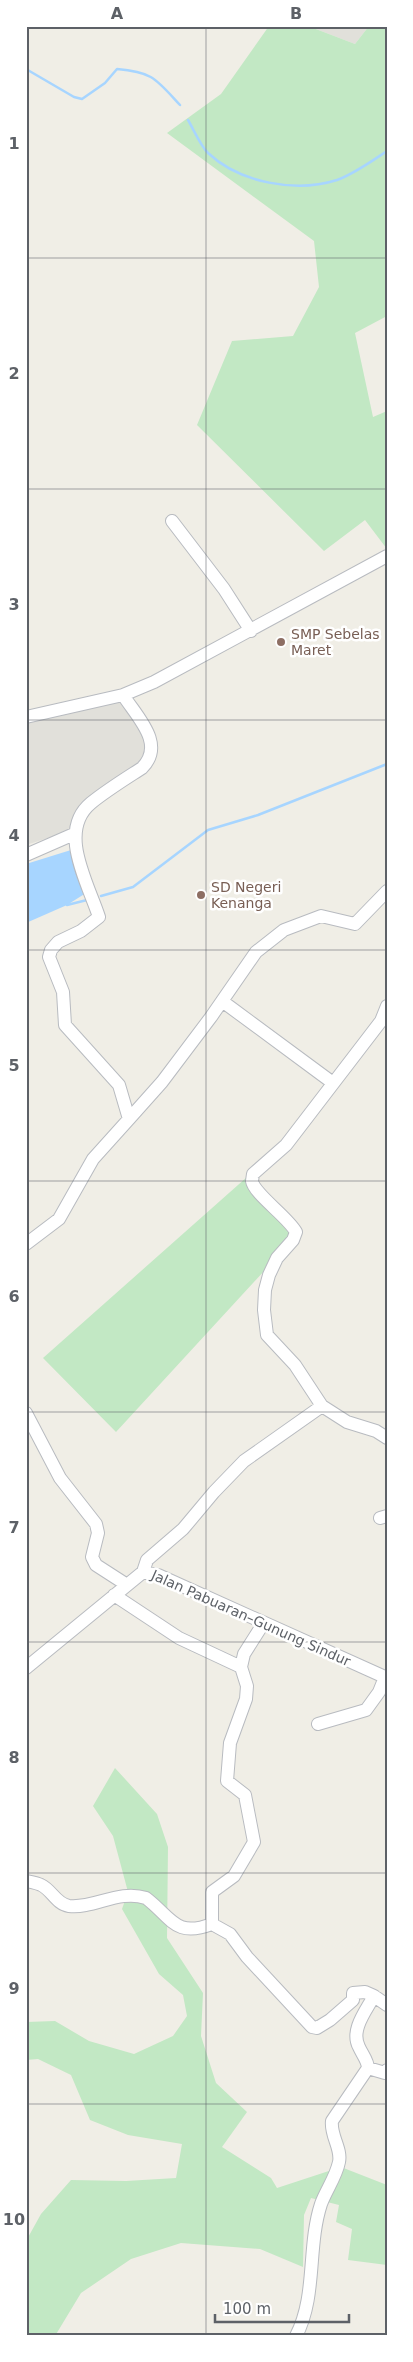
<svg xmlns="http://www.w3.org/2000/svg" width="413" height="2362" viewBox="0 0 413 2362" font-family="'DejaVu Sans',sans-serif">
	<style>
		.industrial { fill: #e1e0da }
		.green { fill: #c2e8c4 }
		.water { fill: #a7d5ff }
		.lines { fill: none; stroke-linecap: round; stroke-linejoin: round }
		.stream { stroke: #a7d5ff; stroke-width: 2.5 }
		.minor-casing { stroke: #b8bbc0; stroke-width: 14 }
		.minor { stroke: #fff; stroke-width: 12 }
		.grid { fill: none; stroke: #5d6167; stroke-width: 1; stroke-opacity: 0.55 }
		.education-dot { fill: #8d6e63; stroke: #fff; stroke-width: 2 }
		.labels { text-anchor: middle; stroke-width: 5; stroke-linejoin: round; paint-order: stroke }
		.education-label { font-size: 14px; fill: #785e54; stroke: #fff; text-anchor: start }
		.street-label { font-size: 14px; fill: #5d6167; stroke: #fff }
		.neatline { fill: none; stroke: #5d6167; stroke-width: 2 }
		.grid-label { font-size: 16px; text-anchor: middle; font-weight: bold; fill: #5d6167 }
	</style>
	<rect width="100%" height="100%" fill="#f0eee6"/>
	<!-- industrial -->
	<path class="industrial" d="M308,26H369L355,44Z
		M120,699L147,744L143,761L85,803L73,820L70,831L26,845V723Z"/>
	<!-- green -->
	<path class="green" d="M269,26H308L355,44L369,26H387V316L355,333L373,417L387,411V549L365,520L324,551L197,425L232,341L293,336L319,287L314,241L167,133L221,94Z
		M247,1177L300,1232L116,1432L43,1358Z
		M115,1768L157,1814L168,1847L167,1938L203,1993L201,2036L216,2083L247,2112L222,2147L271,2178L277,2188L341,2167L387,2185V2265L348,2260L352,2229L336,2222L339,2205L311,2198L304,2215L303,2267L260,2249L181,2243L131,2259L81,2293L55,2336H26V2241L41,2214L71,2180L126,2181L176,2178L182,2144L128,2135L90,2120L71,2075L38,2059L26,2060V2022L55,2021L89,2041L134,2054L173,2036L187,2016L183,1995L159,1974L122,1909L128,1892L113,1836L93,1806Z"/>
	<!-- water -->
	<path class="water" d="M71,850L86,893L67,905L26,923V864Z"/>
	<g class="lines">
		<!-- stream -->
		<path class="stream" d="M26,69L74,97L82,99L105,83L117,69C153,72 156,79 180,105
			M188,120C194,130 200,145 208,153C240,183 296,193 337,180C354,174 372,161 387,151
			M101,896L133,887L208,830L258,815L387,764
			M67,905L87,900"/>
		<!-- minor casing -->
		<g class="minor-casing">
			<path id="minor" d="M172,521L224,589L251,631
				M26,717L123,695L154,682L387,556
				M26,855L74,834
				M222,1001L333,1083
				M387,1006L381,1021L286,1145L253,1174L252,1181C254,1194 288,1217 296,1232L293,1240L277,1258L269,1275L265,1290L264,1310L267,1335L295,1365L322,1406L347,1422L376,1431L387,1438
				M129,1119L162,1082L211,1017L256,952L284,930L321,916L355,924L387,891
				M26,1244L59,1219L93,1159L129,1119L119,1085L65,1025L63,992L49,957L51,950L58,942L81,931L99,917C88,883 57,831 91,803C107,790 125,779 142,768C166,744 137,717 123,695
				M26,1413L60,1478L96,1524L98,1533L92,1557L96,1565L127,1585
				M380,1518L387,1516
				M143,1572L147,1560L183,1529L214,1492L244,1461L322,1406
				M114,1595L179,1638L241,1667
				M26,1668L143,1572L158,1575L387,1678
				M318,1724L366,1710L379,1692L385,1677
				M26,1881C31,1882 37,1883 41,1885C52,1890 56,1904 69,1906C94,1909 119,1889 146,1898C172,1918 175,1938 212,1924L230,1934L247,1957L312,2027L317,2028L330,2020L353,2000V1993L365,1992L374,1996
				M212,1924V1892L234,1876L254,1842L245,1795L227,1781L230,1743L246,1699L247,1686L241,1667L244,1654L263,1624
				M368,2068L385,2073L387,2070
				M296,2336C317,2296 307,2247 321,2204C326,2190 336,2177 339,2162C342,2149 330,2135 332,2121L368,2068C368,2061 362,2054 359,2047C350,2030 366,2011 374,1996L387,2005"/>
		</g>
		<!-- minor -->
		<use href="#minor" class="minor"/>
	</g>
	<!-- grid -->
	<path class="grid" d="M206,26V2336M26,258H387M26,489H387M26,720H387M26,950H387M26,1181H387M26,1412H387M26,1642H387M26,1873H387M26,2104H387"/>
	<!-- markers -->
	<g class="education-dot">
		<circle cx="281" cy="642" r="5"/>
		<circle cx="201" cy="895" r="5"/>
	</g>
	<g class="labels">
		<!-- education labels -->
		<g class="education-label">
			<text x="291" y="639">SMP Sebelas<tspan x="291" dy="16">Maret</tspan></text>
			<text x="211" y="892">SD Negeri<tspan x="211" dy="16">Kenanga</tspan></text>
		</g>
		<!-- street labels -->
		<g class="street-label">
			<text transform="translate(251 1618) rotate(24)" y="5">Jalan Pabuaran–Gunung Sindur</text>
		</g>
	</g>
	<!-- border -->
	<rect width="413" height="2362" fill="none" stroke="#ffffff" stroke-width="55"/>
	<!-- scale -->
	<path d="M215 2314v8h134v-8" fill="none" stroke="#5d6167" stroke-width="2.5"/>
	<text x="223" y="2314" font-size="15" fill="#5d6167" stroke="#ffffff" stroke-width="4" paint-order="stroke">100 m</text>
	<rect x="28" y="28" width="358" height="2306" class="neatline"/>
	<g class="grid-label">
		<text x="117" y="19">A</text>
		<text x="296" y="19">B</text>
		<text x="14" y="149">1</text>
		<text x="14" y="379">2</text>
		<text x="14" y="610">3</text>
		<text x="14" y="841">4</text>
		<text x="14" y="1071">5</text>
		<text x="14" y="1302">6</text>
		<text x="14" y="1533">7</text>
		<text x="14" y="1763">8</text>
		<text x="14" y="1994">9</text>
		<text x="14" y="2225">10</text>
	</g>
</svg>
